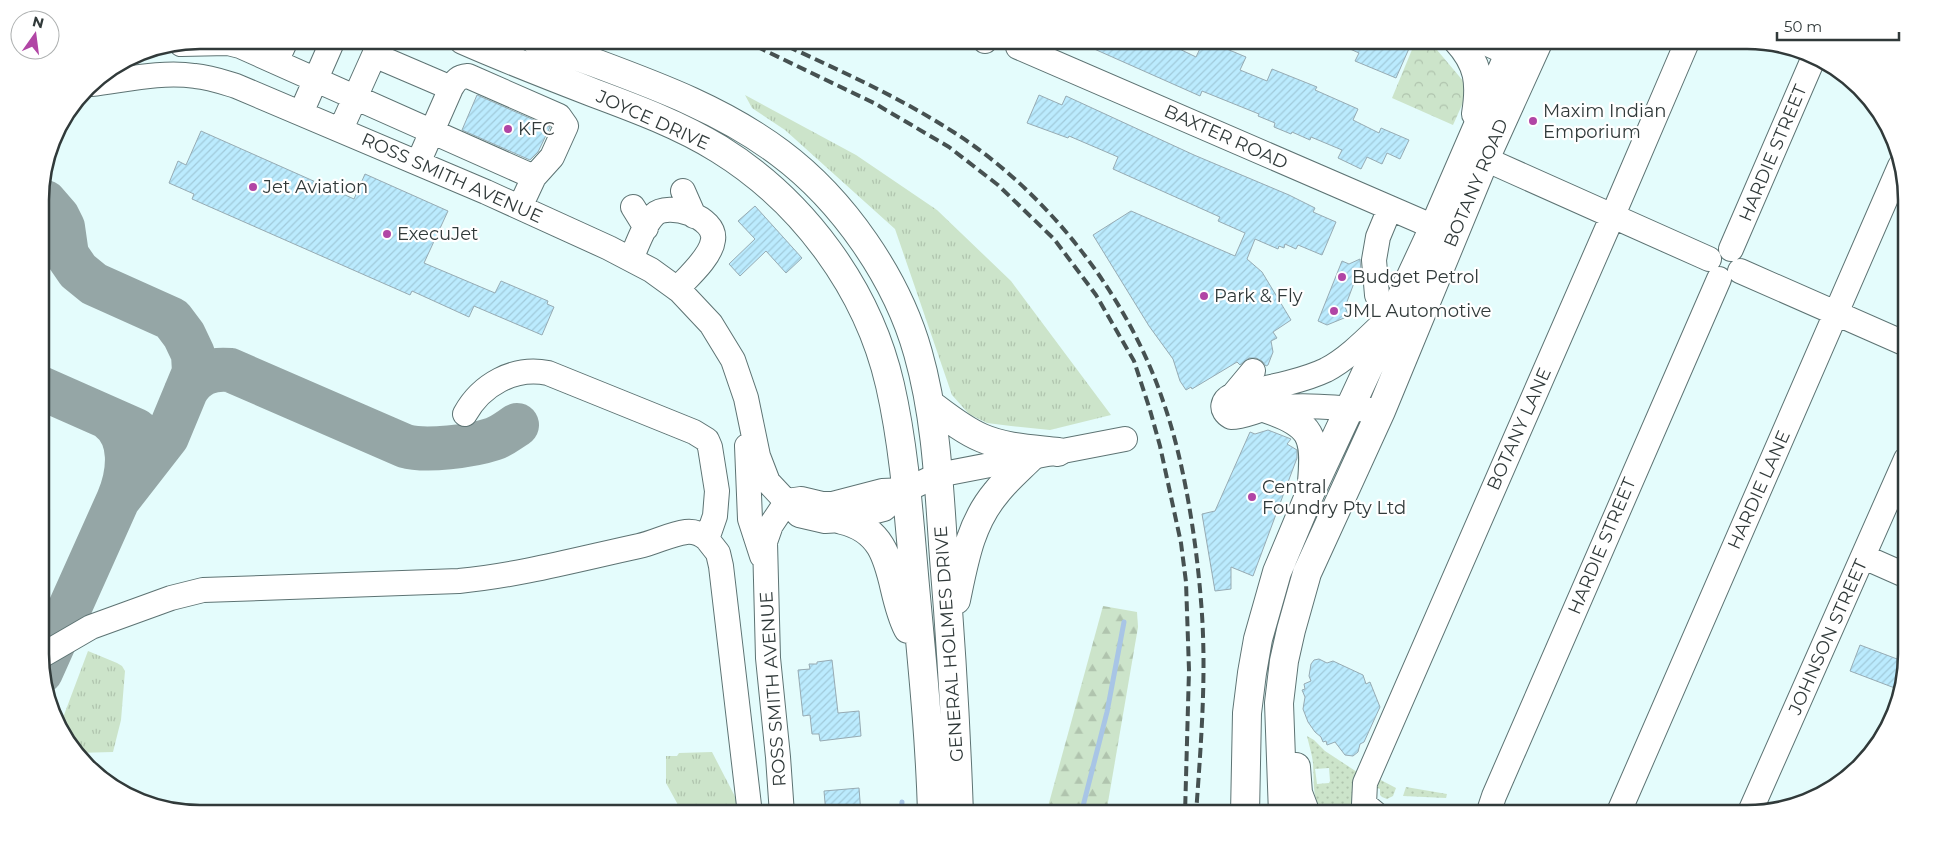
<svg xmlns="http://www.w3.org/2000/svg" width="1947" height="854" viewBox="0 0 1947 854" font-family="Montserrat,sans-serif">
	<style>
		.grass { fill: url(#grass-tufts) }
		.forest { fill: url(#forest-firs) }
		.park { fill: url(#park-crowns) }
		.garden { fill: url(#garden-dots); fill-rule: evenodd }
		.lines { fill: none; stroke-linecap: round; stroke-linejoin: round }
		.stream { stroke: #a8c5e6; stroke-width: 5 }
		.taxiway { stroke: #95a6a6; stroke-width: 44 }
		.building { fill: url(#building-hatch); stroke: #97abb3 }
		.minor-casing { stroke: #5d7373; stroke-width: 26 }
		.major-casing { stroke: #5d7373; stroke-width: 30 }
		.minor { stroke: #fff; stroke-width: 24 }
		.major { stroke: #fff; stroke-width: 28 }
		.rail { stroke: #465151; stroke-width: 4; stroke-dasharray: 10 5; stroke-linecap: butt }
		.poi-dot { fill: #b145a5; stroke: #fff; stroke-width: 2 }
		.labels { text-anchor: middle; stroke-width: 4.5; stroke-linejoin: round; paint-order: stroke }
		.poi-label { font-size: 18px; fill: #313a3a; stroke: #fff; text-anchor: start }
		.street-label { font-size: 18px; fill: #313a3a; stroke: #fff }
		.rim { fill: none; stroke: #313a3a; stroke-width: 2.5 }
	</style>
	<defs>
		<pattern id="grass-tufts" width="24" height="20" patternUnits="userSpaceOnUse" patternTransform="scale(1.25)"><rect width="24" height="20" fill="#cce4ca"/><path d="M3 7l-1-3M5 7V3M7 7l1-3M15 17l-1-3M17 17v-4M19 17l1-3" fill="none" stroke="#b0c4ae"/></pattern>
		<pattern id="forest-firs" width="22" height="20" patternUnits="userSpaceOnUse" patternTransform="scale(1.25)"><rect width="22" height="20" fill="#cce4ca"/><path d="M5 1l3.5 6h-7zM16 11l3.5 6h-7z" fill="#b0c4ae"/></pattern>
		<pattern id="park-crowns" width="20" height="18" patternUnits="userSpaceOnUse" patternTransform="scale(1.25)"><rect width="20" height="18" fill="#cce4ca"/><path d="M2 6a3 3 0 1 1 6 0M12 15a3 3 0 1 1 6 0" fill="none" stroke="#b0c4ae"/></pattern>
		<pattern id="garden-dots" width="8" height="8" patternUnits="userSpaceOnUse" patternTransform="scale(1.25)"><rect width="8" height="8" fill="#cce4ca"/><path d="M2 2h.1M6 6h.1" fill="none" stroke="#b0c4ae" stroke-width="1.8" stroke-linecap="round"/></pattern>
		<pattern id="building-hatch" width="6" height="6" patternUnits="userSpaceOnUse" patternTransform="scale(1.25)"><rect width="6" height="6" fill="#bbebfe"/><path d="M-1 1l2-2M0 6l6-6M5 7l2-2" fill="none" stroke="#a1cada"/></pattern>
	</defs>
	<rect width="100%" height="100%" fill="#e4fcfc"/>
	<!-- grass -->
	<path class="grass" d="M745,95L856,155L937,210L1011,281L1111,415L1050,430L1011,426L987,423L969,414L952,395L895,229L785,130L752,108Z
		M88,651L117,663L122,666L125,671L121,720L113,752L75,753L61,723Z
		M712,752L744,814H683L666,783V756H677L679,753Z"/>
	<!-- forest -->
	<path class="forest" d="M1103,606L1137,612L1138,627L1106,814H1046Z"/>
	<!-- park -->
	<path class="park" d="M1416,40L1437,50L1464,82L1466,96L1453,125L1392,98Z"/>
	<!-- garden -->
	<path class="garden" d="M1307,736L1314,740L1325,751L1357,772L1363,771L1353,804V810C1309,821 1315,796 1313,763C1312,754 1309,745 1307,736ZM1329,768L1330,781L1329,783L1317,784L1315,769Z
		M1377,778L1396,788L1393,796L1387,799L1382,797L1380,795V789L1374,787Z
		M1406,787L1447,794L1446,798L1403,796Z"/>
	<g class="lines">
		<!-- stream -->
		<path class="stream" d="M901,814L902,802
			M1081,814L1107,712L1124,622"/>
		<!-- taxiway -->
		<path class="taxiway" d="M45,202L58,217L63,227L67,255L78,271L94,284L172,319L184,335L193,354L194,372L167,437L118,500
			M41,388L136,430
			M186,391C196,374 211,368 230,370L405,446C426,452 472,446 493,439C502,436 509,430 517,425
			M41,672L118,500C129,474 134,437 108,418"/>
	</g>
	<!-- building -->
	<path class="building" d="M1074,40H1161L1196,57L1204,40H1225L1222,47L1246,57L1240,70L1267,81L1272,69L1317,87L1315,90L1358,109L1353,120L1379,133L1381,128L1409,140L1400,159L1387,153L1382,164L1367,157L1361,169L1338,158L1342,150L1311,137L1310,140L1292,132L1291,134L1274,127L1275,123L1258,116L1259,114L1202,91L1200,96Z
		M1330,40H1402L1411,44L1396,78L1355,61L1359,53Z
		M477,95L550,127L538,152L530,160L462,130Z
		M1039,95L1062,105L1066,96L1194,155L1289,195L1315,208L1313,212L1336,222L1322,255L1298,245L1296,249L1285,244L1284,248L1279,246L1278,249L1255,239L1247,259L1262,272L1291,320L1273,332L1277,338L1271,341L1273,352L1268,365L1266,366L1262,361L1256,358H1249L1240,365L1237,362L1192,389L1191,387L1186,390L1180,381L1173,359L1149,326L1093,235L1131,211L1235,256L1245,233L1218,221L1220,217L1113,169L1118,157L1069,136L1068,138L1027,123Z
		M201,131L354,199L365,174L448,211L424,263L495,293L501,281L548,301L547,304L554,307L542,335L474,306L469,317L412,291L410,295L192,199L194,194L169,183L178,161L186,165Z
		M755,206L802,258L786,273L766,251L740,276L729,264L755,239L738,221Z
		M1360,259L1362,283H1354L1345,307L1349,316L1327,325L1318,321L1342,261L1349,264Z
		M1268,430L1291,439L1287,444L1297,450V458L1253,576L1231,567V589L1215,591L1202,514L1215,511L1250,432L1255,434Z
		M1860,645L1905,662L1900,690L1850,671Z
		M1319,659L1327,663L1333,661L1363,675L1366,684L1370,682L1380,707L1364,742L1360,744L1358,752L1353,756L1345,755L1335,742L1327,745L1326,741L1323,742L1321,737L1315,732L1308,722L1303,709L1305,697L1302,690L1305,689L1304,684L1311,681L1309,676L1311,664L1314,660Z
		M832,660L838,713L859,711L861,736L820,741L819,734H812L810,715L803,716L798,670L810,669L809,664H817V662Z
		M859,788L861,814H826L824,791Z"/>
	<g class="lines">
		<!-- minor casing -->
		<g class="minor-casing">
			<path id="minor" d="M984,40L985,41
				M1479,40L1525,61
				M181,44L228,43L240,46L534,177L520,207
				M1018,47L1434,227
				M374,55L451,88L418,163
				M276,62L286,40
				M91,84C125,80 161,71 195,76C209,77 223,82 236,86L486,192L609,248L651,270L680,291L711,324L733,360L746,398L758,456L768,482L799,515L825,521L842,520L884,509L906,490L938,475L1125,439
				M451,88C456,80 458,77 468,76L559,116L566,126L552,157L534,177
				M301,113L333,40
				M341,129L380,42H378
				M1485,159L1709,259
				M683,191L694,216
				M633,207L646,228
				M1731,249L1814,57
				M631,259C637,246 643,226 654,215C668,201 717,217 713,240C711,257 688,277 677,289
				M1740,271L1906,344
				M1233,395L1253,371
				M1381,411C1344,408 1306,404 1269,408C1256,410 1244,417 1231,417C1219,410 1222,400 1233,395C1261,389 1301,382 1326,370C1351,357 1373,332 1394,313L1380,302L1377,295L1374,260L1378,237L1390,208
				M465,414C481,385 514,366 548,373L694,432L707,440L710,447L717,491L715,516L707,539L718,553L721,566L750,814
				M747,446L750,519L762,556
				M787,501L801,499L822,504H832L882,491L906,490
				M1864,557L1907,576
				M41,656L91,627L171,598L203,590L459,581C520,575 579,559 639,546C654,543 670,534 686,532C694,531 701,534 707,539
				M782,814L778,757L768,658L765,542L771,525L787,501
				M1376,814L1364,804L1365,783L1613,215L1688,40
				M1488,814L1494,796L1719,279
				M1618,814L1900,166
				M1749,814L1906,459"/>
		</g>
		<!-- major casing -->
		<g class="major-casing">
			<path id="major" d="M463,40C506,59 550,76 594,93C637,109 680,125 719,149C803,201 868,289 890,385C905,451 909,519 915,586C922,662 930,738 932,814
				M535,40C619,74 707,98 780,153C843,200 897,278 918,353C937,420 939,489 944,558C951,643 956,728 959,814
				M1457,40C1479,64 1481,83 1476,114
				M930,404C946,416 963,430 982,438C1005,448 1033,449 1058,452
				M1267,409C1312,424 1316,436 1312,482
				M842,520C899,533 887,589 908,629
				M956,600C964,562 970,524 996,493C1006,480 1019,469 1031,457
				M1296,767L1298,793L1306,814
				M1245,814L1247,713L1252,673L1258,639L1277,572L1311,491L1434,227L1515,40
				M1283,814L1279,703L1284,661L1291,630L1307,573L1381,411L1485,159L1539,40"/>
		</g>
		<!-- minor -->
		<use href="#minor" class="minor"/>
		<!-- major -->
		<use href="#major" class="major"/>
		<!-- rail -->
		<path class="rail" d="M743,40L874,103L949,147L998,185L1054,239L1096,295L1134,361L1150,410L1160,446L1181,543L1186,582L1189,670L1185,814
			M774,40C836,69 898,96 955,133C1048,193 1128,296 1163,401C1184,460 1196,538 1201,601C1207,672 1201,743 1196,814"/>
	</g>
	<!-- markers -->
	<g class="poi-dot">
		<circle cx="1533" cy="121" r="5"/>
		<circle cx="508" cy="129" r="5"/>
		<circle cx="253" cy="187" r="5"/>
		<circle cx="387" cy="234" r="5"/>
		<circle cx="1342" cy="277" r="5"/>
		<circle cx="1204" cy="296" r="5"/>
		<circle cx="1334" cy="311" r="5"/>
		<circle cx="1252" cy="497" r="5"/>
	</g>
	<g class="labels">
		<!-- poi labels -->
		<g class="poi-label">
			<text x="1543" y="117">Maxim Indian<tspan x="1543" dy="21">Emporium</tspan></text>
			<text x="518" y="135">KFC</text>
			<text x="263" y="193">Jet Aviation</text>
			<text x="397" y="240">ExecuJet</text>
			<text x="1352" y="283">Budget Petrol</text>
			<text x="1214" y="302">Park &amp; Fly</text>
			<text x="1344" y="317">JML Automotive</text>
			<text x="1262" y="493">Central<tspan x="1262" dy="21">Foundry Pty Ltd</tspan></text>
		</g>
		<!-- street labels -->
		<g class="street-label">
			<text transform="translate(653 120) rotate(24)" y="6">JOYCE DRIVE</text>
			<text transform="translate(1226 137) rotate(24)" y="6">BAXTER ROAD</text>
			<text transform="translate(1773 153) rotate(-67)" y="6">HARDIE STREET</text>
			<text transform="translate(452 178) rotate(24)" y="6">ROSS SMITH AVENUE</text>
			<text transform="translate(1476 183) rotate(-67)" y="6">BOTANY ROAD</text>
			<text transform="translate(1519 429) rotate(-66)" y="6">BOTANY LANE</text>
			<text transform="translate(1759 490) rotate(-66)" y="6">HARDIE LANE</text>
			<text transform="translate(1602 546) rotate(-67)" y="6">HARDIE STREET</text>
			<text transform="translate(1828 637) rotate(-66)" y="6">JOHNSON STREET</text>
			<text transform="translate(949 644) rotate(-94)" y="6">GENERAL HOLMES DRIVE</text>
			<text transform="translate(773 689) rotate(-94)" y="6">ROSS SMITH AVENUE</text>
		</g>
	</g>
	<!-- crop -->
	<path d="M0 0H1947V854H0ZM200 49H1747A151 151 0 0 1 1898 200V654A151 151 0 0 1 1747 805H200A151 151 0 0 1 49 654V200A151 151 0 0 1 200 49Z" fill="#fff" fill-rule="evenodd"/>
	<path class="rim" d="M200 49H1747A151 151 0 0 1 1898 200V654A151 151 0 0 1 1747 805H200A151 151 0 0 1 49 654V200A151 151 0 0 1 200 49Z"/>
	<!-- north arrow -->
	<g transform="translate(35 35) rotate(14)"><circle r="24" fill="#ffffff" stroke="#adb0b0"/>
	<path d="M0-4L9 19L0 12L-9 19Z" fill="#b145a5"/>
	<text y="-8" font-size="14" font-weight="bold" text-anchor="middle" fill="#313a3a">N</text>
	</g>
	<!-- scale -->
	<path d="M1777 32v8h122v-8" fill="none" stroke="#313a3a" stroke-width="2.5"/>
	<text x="1784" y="32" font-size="15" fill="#313a3a" stroke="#ffffff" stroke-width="4" paint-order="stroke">50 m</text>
</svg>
